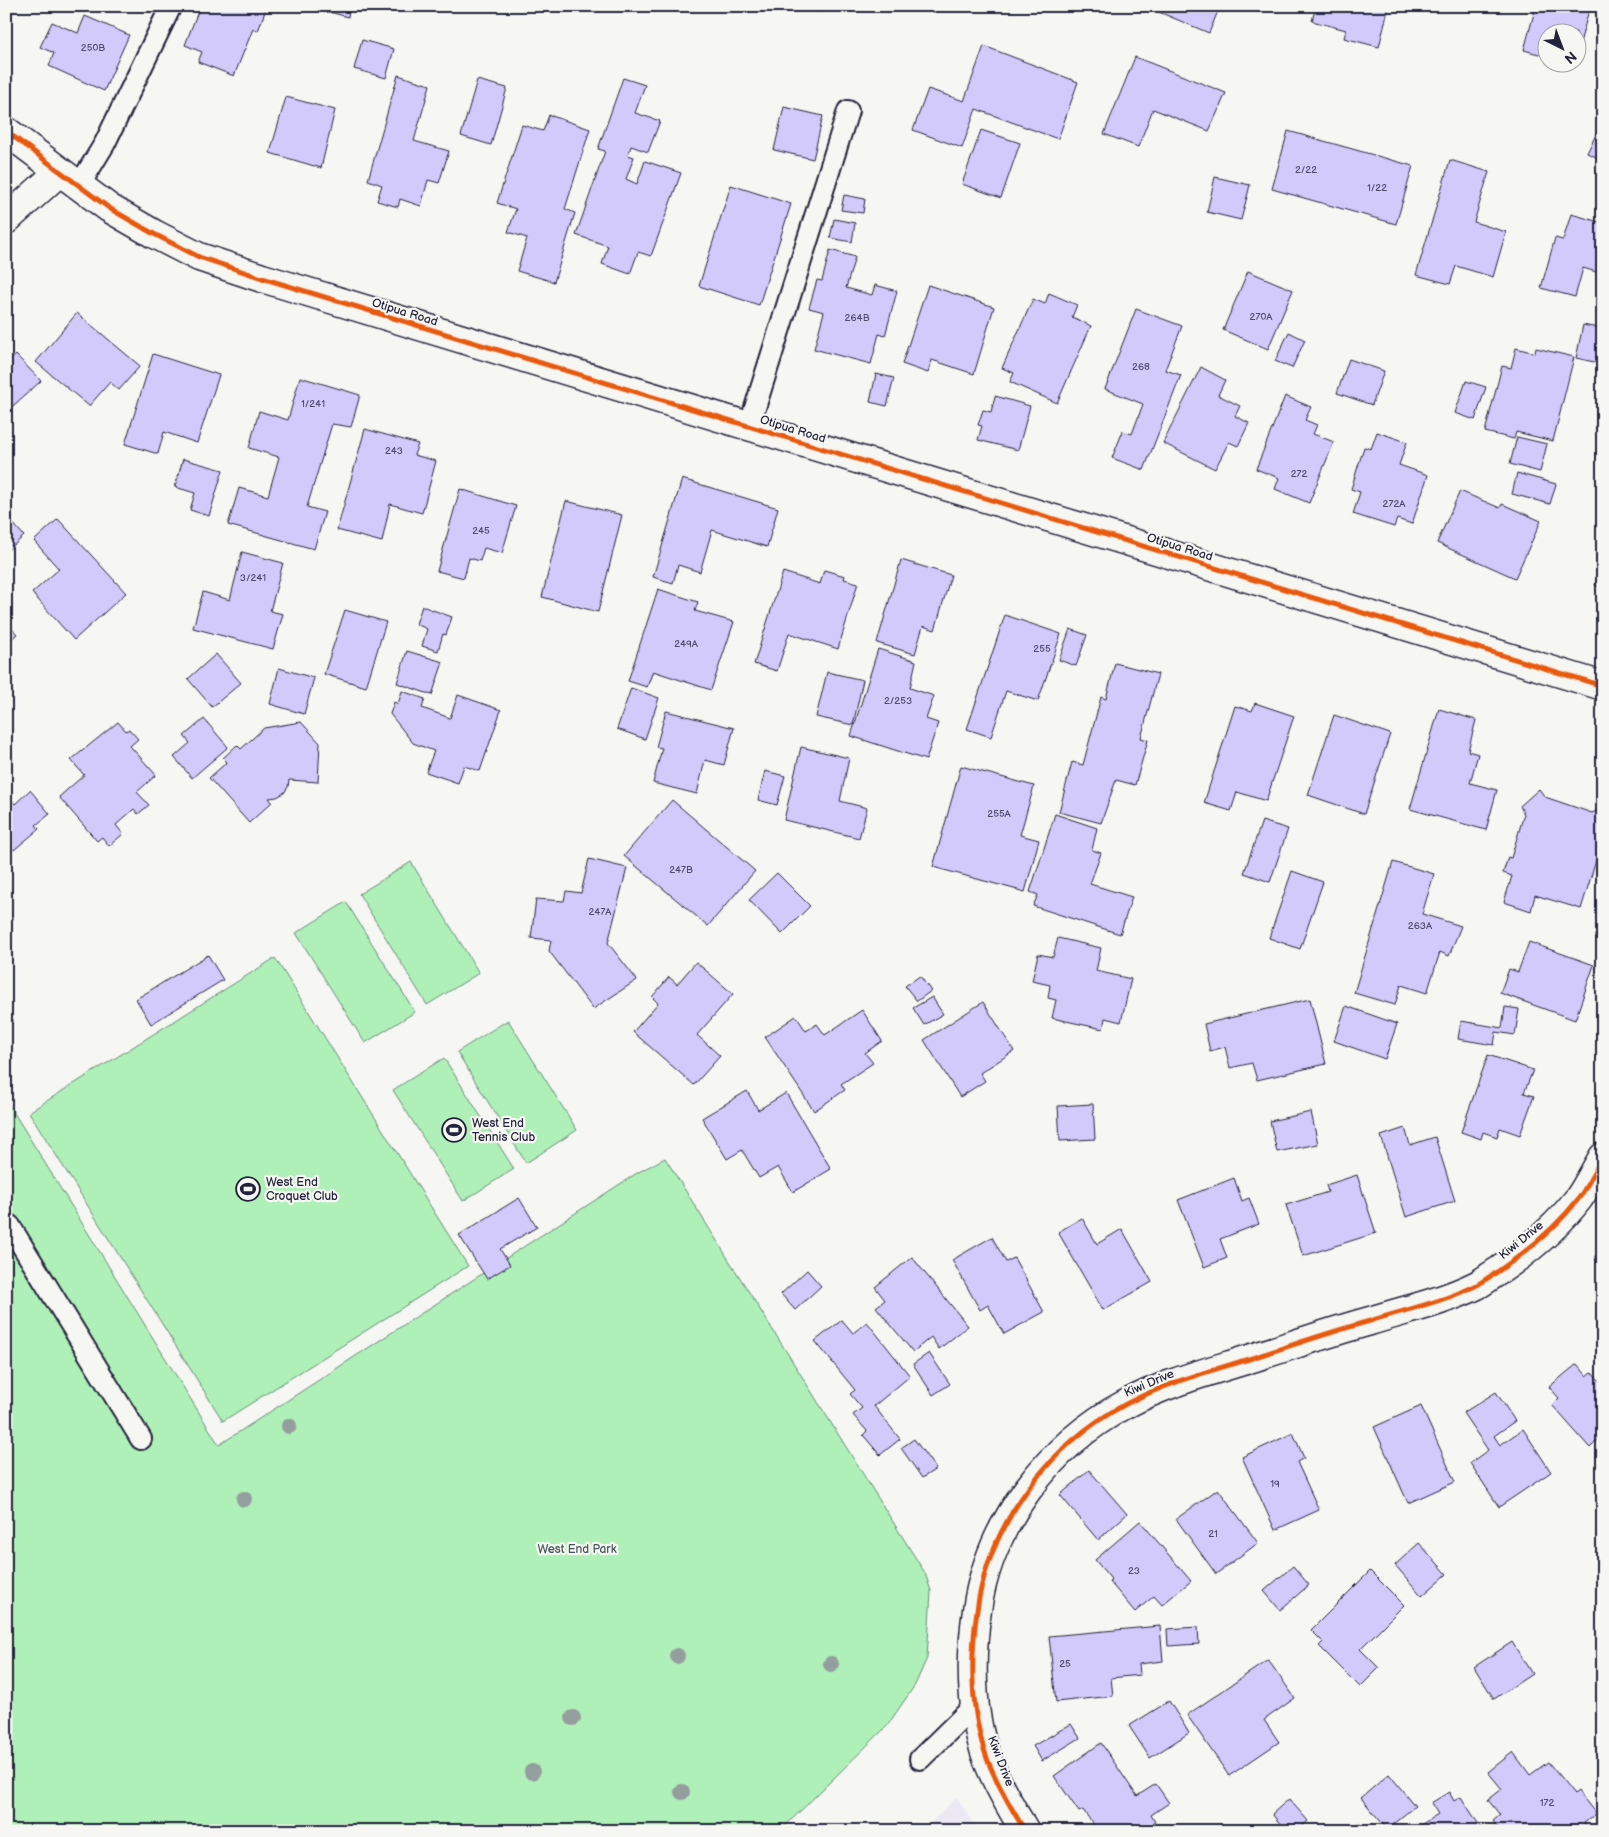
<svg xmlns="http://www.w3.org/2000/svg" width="1609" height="1837" viewBox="0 0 1609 1837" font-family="'Balsamiq Sans',sans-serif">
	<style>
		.built { fill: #ece9f5 }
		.green { fill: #aff0b9; stroke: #68897a }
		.building { fill: #d3cafc; stroke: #22223b }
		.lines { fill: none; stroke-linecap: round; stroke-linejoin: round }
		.service-casing { stroke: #22223b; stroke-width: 24 }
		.minor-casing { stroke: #22223b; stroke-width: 31 }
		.tertiary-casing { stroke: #22223b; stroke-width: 31 }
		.service { stroke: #f6f6f2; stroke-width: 20 }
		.minor { stroke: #f6f6f2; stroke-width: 28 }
		.tertiary { stroke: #f6f6f2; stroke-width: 28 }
		.cycleway-casing { stroke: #f6f6f2; stroke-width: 8 }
		.cycleway { stroke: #e8590c; stroke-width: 5 }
		.tree { fill: #959e9e }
		.labels { text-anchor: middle; stroke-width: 4.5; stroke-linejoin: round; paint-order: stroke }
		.number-label { font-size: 10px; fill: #4e4c6b }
		.street-label { font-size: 12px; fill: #22223b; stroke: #f6f6f2 }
		.poi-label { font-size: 12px; fill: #22223b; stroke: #f6f6f2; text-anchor: start }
		.park-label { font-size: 12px; fill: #45565a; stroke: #f6f6f2 }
	</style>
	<rect width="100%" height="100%" fill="#f6f6f2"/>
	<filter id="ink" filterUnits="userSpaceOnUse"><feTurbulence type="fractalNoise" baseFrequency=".02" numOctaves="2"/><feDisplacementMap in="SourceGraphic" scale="10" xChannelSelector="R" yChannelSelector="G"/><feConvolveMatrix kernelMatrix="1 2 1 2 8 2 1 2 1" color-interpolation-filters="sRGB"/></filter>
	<g filter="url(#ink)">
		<!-- built -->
		<path class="built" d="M957,1797L978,1831H922Z"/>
		<!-- green -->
		<path class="green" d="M411,862L479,973L427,1005L359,894Z
			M346,902L415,1012L365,1043L296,933Z
			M275,958L468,1266L223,1421L29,1112Z
			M508,1020L577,1130L526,1163L457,1052Z
			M444,1058L514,1169L463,1201L393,1090Z
			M6,1100L219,1445L637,1173L665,1158L925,1573L931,1591L927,1658L915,1685L887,1726L780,1831H6Z"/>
		<!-- building -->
		<path class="building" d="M200,6H267L258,31L253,29L234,76L198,62L202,52L185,45Z
			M307,6H350L348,17Z
			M800,6H823L821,12Z
			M1161,6H1220L1209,33L1159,12Z
			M1316,6H1389L1379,47L1344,38L1346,30L1312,21Z
			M1443,6H1478V10H1443Z
			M1536,6H1590L1576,58V32H1546V56L1524,50Z
			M85,16L129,35L104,91L49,66L54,53L40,47L52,22L78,33Z
			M362,40L394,49L386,78L354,69Z
			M984,46L1078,82L1058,139L976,109L962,148L913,130L928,89L964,101Z
			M1135,57L1226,93L1209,131L1153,109L1138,147L1104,134Z
			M398,75L430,85L414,141L449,151L439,183L428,180L421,206L400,199L398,207L377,201L382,185L368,180Z
			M623,78L645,85L635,113L660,121L648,152L631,146L628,155L634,157L626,179L637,184L645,161L681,173L651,256L638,252L630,274L602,264L608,246L576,235L605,151L598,149Z
			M477,80L507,88L491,145L461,136Z
			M286,97L335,110L321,168L270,153Z
			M784,107L823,116L813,159L774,150Z
			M549,115L590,129L565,209L575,213L554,282L517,271L527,238L508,232L516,209L497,203L522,125L543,131Z
			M1603,120V160L1587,153Z
			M981,130L1020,143L1001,198L962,184Z
			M1288,131L1413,166L1396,224L1272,189Z
			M1450,160L1489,172L1474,222L1506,232L1493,277L1456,266L1450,284L1416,275Z
			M1215,177L1250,185L1241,220L1207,212Z
			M731,185L791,204L759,305L699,286Z
			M844,195L865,199L863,213L841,210Z
			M1571,214L1603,223V274L1583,268L1575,297L1541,288L1555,238L1563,240Z
			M834,219L855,223L852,242L830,238Z
			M830,250L855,257L846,288L872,295L875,285L897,291L885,336L879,334L871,364L814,349L824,312L809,308L817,280L822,281Z
			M1248,271L1293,290L1268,349L1223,330Z
			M928,285L994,307L974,374L932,360L928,373L902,364Z
			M1049,293L1077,305L1072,317L1091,326L1057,403L1010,382L1014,373L1002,368L1033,299L1045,304Z
			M1136,309L1182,326L1165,370L1181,375L1144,470L1112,458L1123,431L1132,434L1143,404L1105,389Z
			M77,313L140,366L119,390L110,382L89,406L36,362Z
			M1583,325L1603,329V364L1576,358Z
			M1289,332L1305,340L1292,368L1275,361Z
			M1516,348L1535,353L1536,348L1574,357L1553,441L1516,432L1514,439L1485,432L1502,366L1511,368Z
			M153,354L219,375L197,443L164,432L158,454L125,444Z
			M16,355L41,381L6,412V387L11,383L6,377V364Z
			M1349,359L1384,371L1372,405L1337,393Z
			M1201,367L1225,380L1218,395L1240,406L1235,416L1249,423L1238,446L1229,442L1215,469L1163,443Z
			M876,374L894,378L887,406L870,402Z
			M300,377L360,395L351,427L332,424L307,507L325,512L314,549L228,525L239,488L268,496L279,457L249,448L259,411L288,420Z
			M1466,381L1486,387L1475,420L1455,413Z
			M995,396L1030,406L1018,450L978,440L982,426L978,425L983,410L991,412Z
			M1285,396L1311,407L1305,420L1317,425L1313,434L1334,442L1309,503L1275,489L1279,478L1256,469Z
			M365,429L418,444L414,455L436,461L422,513L390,504L382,542L337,530Z
			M1377,432L1407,442L1399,465L1428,475L1412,524L1397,519L1394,527L1353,514L1360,492L1351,489L1364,447L1371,449Z
			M1517,437L1547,444L1540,472L1510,464Z
			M183,459L223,470L209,516L190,510L195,493L175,487Z
			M1517,473L1556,484L1550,504L1512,494Z
			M682,479L778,508L767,547L712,530L700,572L678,565L673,583L653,577Z
			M460,489L516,506L502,553L484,548L480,561L469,558L464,578L437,571Z
			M1460,491L1500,508L1502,504L1541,521L1515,578L1437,543Z
			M566,501L622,515L598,612L542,597Z
			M6,515L24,536L6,552Z
			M58,519L126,593L74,640L32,593L59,569L34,541Z
			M242,552L283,563L270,611L283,614L273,649L193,628L203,592L230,600Z
			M901,560L951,575L935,630L923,626L915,654L877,643Z
			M1603,567V588L1595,585Z
			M824,570L845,576L844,579L858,583L838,649L789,633L777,671L754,664L783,572L820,584Z
			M658,589L698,602L695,611L734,622L711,690L653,671L647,687L628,681Z
			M422,606L452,617L446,635L443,634L438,651L422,646L427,629L416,624Z
			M345,610L386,622L366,687L324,674Z
			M1005,615L1061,634L1038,701L1006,691L991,737L967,729Z
			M6,622L17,634L6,644Z
			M1070,629L1087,635L1076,666L1059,660Z
			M878,649L916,661L910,688L934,696L926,719L938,723L926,760L851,736Z
			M407,651L443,662L432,695L397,683Z
			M216,654L241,683L212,707L188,679Z
			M1115,663L1158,674L1141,738L1148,740L1135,785L1116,780L1101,823L1059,812L1072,762L1083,765L1101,697L1106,699Z
			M279,668L314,678L304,714L270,704Z
			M827,672L863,680L853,725L816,717Z
			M631,688L659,698L645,739L617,729Z
			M402,691L425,699L422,708L450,718L458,695L501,710L480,771L464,766L458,783L426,772L434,751L413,743L390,714L394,702L398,704Z
			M1255,703L1294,716L1266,801L1237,792L1231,811L1204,803L1235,706L1252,711Z
			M1439,709L1476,720L1468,751L1478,754L1470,783L1497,790L1486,830L1410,809Z
			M666,711L734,728L724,765L705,760L697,794L653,783L662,748L656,747Z
			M1334,715L1390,734L1364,814L1308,795Z
			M204,719L228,747L192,778L174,757L190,743L184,736Z
			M118,722L126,731L129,729L138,739L130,746L156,775L137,792L149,805L138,814L134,809L116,825L123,834L109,846L102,837L97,841L59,797L84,775L71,760Z
			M301,722L320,743L318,782L289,780L288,787L284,793L277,797L269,798L272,802L249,823L209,778L227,762L223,758L237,745L241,749L264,728Z
			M801,747L849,758L840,801L867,808L859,838L784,820Z
			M961,766L1034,786L1020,835L1039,840L1025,892L933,867Z
			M765,771L785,776L777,805L758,800Z
			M1539,789L1545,797L1592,813L1603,808V838L1581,909L1535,895L1531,911L1504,902L1512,876L1503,873L1508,857L1511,858L1524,814L1520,806Z
			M30,790L50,814L36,825L39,829L14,850L7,843L6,844V794L15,804Z
			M672,800L755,871L708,926L624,856Z
			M1055,814L1097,828L1092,850L1101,853L1090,884L1132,897L1120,934L1033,906L1038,895L1030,892Z
			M1262,821L1288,829L1270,882L1244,873Z
			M589,859L627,868L608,943L637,980L593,1009L549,951L551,940L531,938L536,899L564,901L566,891L581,893Z
			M1393,862L1434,874L1422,914L1461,926L1449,956L1440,952L1427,993L1401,985L1395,1005L1354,993Z
			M1292,871L1323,882L1300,949L1269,938Z
			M777,873L810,906L782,934L749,900Z
			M1058,938L1101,948L1096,971L1131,979L1121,1022L1105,1018L1103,1029L1052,1018L1056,1000L1048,998L1050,985L1032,981L1038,954L1053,957Z
			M1529,942L1594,965L1575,1020L1500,993L1509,969L1518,972Z
			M208,955L223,980L151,1024L136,999Z
			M696,962L733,994L697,1035L720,1056L694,1085L633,1032L658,1003L652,997L669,977L677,984Z
			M920,976L931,991L917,1001L905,986Z
			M932,997L943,1014L924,1025L913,1008Z
			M1310,999L1326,1064L1257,1080L1252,1063L1230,1068L1225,1047L1210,1051L1204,1024Z
			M983,1002L1014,1051L980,1073L985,1081L960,1097L924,1040Z
			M1346,1006L1397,1024L1385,1059L1334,1041Z
			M1505,1007L1519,1009L1515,1035L1496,1032L1494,1045L1458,1039L1461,1021L1502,1028Z
			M862,1010L882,1041L865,1053L873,1063L841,1084L845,1090L814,1111L765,1037L796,1016L806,1031L817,1024L825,1035Z
			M1488,1055L1533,1070L1524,1093L1534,1096L1520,1135L1500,1128L1497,1137L1483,1132L1481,1139L1461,1132Z
			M747,1091L758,1110L786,1093L831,1169L793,1192L778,1167L759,1178L742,1150L727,1159L702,1118Z
			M1093,1104L1095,1139L1060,1141L1058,1106Z
			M1311,1112L1318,1144L1277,1152L1270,1121Z
			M1405,1128L1410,1145L1435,1137L1455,1201L1406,1217L1381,1136Z
			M1357,1175L1376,1233L1303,1256L1286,1205L1328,1192L1326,1185Z
			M1234,1178L1242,1201L1249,1198L1259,1224L1220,1239L1227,1258L1204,1267L1178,1200Z
			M519,1198L537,1227L500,1249L510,1265L487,1279L459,1235Z
			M1082,1218L1097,1244L1122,1229L1152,1282L1103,1310L1058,1232Z
			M992,1237L1006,1262L1014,1258L1044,1312L1004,1334L988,1305L980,1310L952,1260Z
			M912,1257L968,1326L939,1349L931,1337L913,1352L876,1307L885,1300L875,1287Z
			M807,1270L821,1286L795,1310L781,1294Z
			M842,1320L853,1333L867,1322L910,1376L874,1406L900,1439L880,1455L863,1435L867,1431L853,1415L862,1408L850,1394L855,1390L815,1341Z
			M929,1353L950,1384L933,1395L913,1364Z
			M1577,1364L1587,1376L1592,1372L1603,1385V1439L1601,1437L1590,1448L1552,1405L1559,1398L1549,1387Z
			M1496,1392L1515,1421L1494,1436L1500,1445L1523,1429L1551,1472L1499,1507L1470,1463L1488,1450L1463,1413Z
			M1421,1406L1455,1482L1408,1503L1374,1427Z
			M1293,1433L1304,1458L1297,1462L1319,1510L1275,1530L1242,1457Z
			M914,1439L936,1469L922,1478L901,1448Z
			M1089,1470L1127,1514L1098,1540L1060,1495Z
			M1218,1489L1258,1543L1216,1574L1176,1519Z
			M1140,1521L1191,1581L1162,1605L1154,1596L1135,1612L1109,1581L1111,1579L1095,1560Z
			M1419,1543L1447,1574L1422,1596L1395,1565Z
			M1293,1566L1309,1585L1280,1610L1264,1591Z
			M1370,1571L1404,1605L1360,1649L1379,1668L1360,1687L1319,1646L1323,1642L1311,1630Z
			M1160,1626L1163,1661L1139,1664L1140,1675L1111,1678L1113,1696L1056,1702L1049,1636Z
			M1198,1627L1199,1644L1168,1646L1167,1629Z
			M1512,1642L1532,1674L1494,1699L1474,1667Z
			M1268,1660L1295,1698L1264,1720L1279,1742L1229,1776L1187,1715Z
			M1169,1701L1189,1733L1150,1758L1129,1726Z
			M1071,1724L1080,1738L1042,1761L1033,1746Z
			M1101,1743L1137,1796L1156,1784L1169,1803L1151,1815L1155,1822L1143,1831H1098L1083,1810L1079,1812L1054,1776Z
			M1513,1752L1530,1775L1548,1762L1574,1794L1578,1791L1596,1814L1584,1823L1588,1829L1586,1831H1501L1493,1821L1500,1815L1488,1800L1502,1789L1488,1772Z
			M1389,1774L1415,1806L1387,1829L1361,1798Z
			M1449,1792L1454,1801L1461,1797L1483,1831H1411L1438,1814L1431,1803Z
			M1289,1799L1308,1821L1297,1831H1286L1272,1814Z
			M1360,1823L1365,1831H1345Z"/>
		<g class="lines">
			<!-- service casing -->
			<g class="service-casing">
				<path id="service" d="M79,186L105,143L171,6
					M749,427L848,111
					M6,1223L10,1226L141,1439
					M920,1759L975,1705"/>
			</g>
			<!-- minor casing -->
			<g class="minor-casing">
				<path id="minor" d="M6,220L59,172
					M1025,1831C1011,1808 998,1786 988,1761C970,1713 970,1660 977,1610C989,1524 1050,1444 1126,1404C1165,1383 1208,1372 1249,1359C1290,1346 1330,1332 1370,1321C1405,1310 1442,1302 1475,1286C1483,1282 1490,1276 1497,1272C1528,1251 1557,1227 1579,1198C1588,1185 1595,1170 1603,1157"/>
			</g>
			<!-- tertiary casing -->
			<g class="tertiary-casing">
				<path id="tertiary" d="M6,131L109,208L154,234L199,257L262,278L1603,686"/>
			</g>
			<!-- service -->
			<use href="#service" class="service"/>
			<!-- minor -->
			<use href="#minor" class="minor"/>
			<!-- tertiary -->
			<use href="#tertiary" class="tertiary"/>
			<!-- cycleway casing -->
			<g class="cycleway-casing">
				<path id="cycleway" d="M6,131L109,208L154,234L199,257L262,278L1603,686
					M1025,1831C1011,1808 998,1786 988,1761C970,1713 970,1660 977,1610C989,1524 1050,1444 1126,1404C1165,1383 1208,1372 1249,1359C1290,1346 1330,1332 1370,1321C1405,1310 1442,1302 1475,1286C1483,1282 1490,1276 1497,1272C1528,1251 1557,1227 1579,1198C1588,1185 1595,1170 1603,1157"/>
			</g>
			<!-- cycleway -->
			<use href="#cycleway" class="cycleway"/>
		</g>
		<!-- trees -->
		<g class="tree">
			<circle cx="289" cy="1426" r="8"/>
			<circle cx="244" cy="1499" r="8"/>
			<circle cx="677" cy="1656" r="8"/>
			<circle cx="831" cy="1664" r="8"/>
			<circle cx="573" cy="1718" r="8"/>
			<circle cx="532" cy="1772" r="8"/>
			<circle cx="682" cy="1792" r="8"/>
		</g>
	</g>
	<!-- icons -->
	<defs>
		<g id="stadium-ring" transform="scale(1.25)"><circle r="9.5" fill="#f6f6f2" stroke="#22223b" stroke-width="1.5"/><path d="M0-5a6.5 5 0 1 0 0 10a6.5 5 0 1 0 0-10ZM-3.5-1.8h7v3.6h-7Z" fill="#22223b"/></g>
	</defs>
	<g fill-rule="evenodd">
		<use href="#stadium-ring" x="454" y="1130"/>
		<use href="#stadium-ring" x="248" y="1189"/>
	</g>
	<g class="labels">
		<!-- number labels -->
		<g class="number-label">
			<text x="93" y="51">250B</text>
			<text x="1306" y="173">2/22</text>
			<text x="1377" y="191">1/22</text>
			<text x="1261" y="320">270A</text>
			<text x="857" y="321">264B</text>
			<text x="1141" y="370">268</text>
			<text x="313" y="407">1/241</text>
			<text x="394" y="454">243</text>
			<text x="1299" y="477">272</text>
			<text x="1394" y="507">272A</text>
			<text x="481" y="534">245</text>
			<text x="253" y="581">3/241</text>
			<text x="686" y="647">249A</text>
			<text x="1042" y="652">255</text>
			<text x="898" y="704">2/253</text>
			<text x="999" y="817">255A</text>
			<text x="681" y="873">247B</text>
			<text x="600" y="915">247A</text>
			<text x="1420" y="929">263A</text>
			<text x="1275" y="1487">19</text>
			<text x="1213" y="1537">21</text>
			<text x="1134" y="1574">23</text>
			<text x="1065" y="1667">25</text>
			<text x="1547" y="1806">172</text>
		</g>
		<!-- street labels -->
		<g class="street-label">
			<text transform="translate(405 312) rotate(17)" y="4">Otipua Road</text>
			<text transform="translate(793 429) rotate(17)" y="4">Otipua Road</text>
			<text transform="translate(1180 547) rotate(17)" y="4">Otipua Road</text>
			<text transform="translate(1521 1240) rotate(-39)" y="4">Kiwi Drive</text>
			<text transform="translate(1149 1383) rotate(-23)" y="4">Kiwi Drive</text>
			<text transform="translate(1001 1761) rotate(69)" y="4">Kiwi Drive</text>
		</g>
		<!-- poi labels -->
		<g class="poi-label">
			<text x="472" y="1127">West End<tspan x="472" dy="14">Tennis Club</tspan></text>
			<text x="266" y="1186">West End<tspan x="266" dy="14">Croquet Club</tspan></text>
		</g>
		<!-- park labels -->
		<g class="park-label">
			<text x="577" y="1553">West End Park</text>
		</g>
	</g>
	<!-- margin -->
	<rect width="1609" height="1837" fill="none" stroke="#f6f6f2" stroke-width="25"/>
	<rect x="12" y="12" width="1584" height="1812" fill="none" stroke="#22223b" stroke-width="2" filter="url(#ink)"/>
	<!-- north arrow -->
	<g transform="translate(1562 48) rotate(138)"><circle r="24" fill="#f6f6f2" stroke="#a1a1a9"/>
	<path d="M0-4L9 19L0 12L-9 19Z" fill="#22223b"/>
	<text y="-8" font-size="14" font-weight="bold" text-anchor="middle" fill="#22223b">N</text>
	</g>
</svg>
